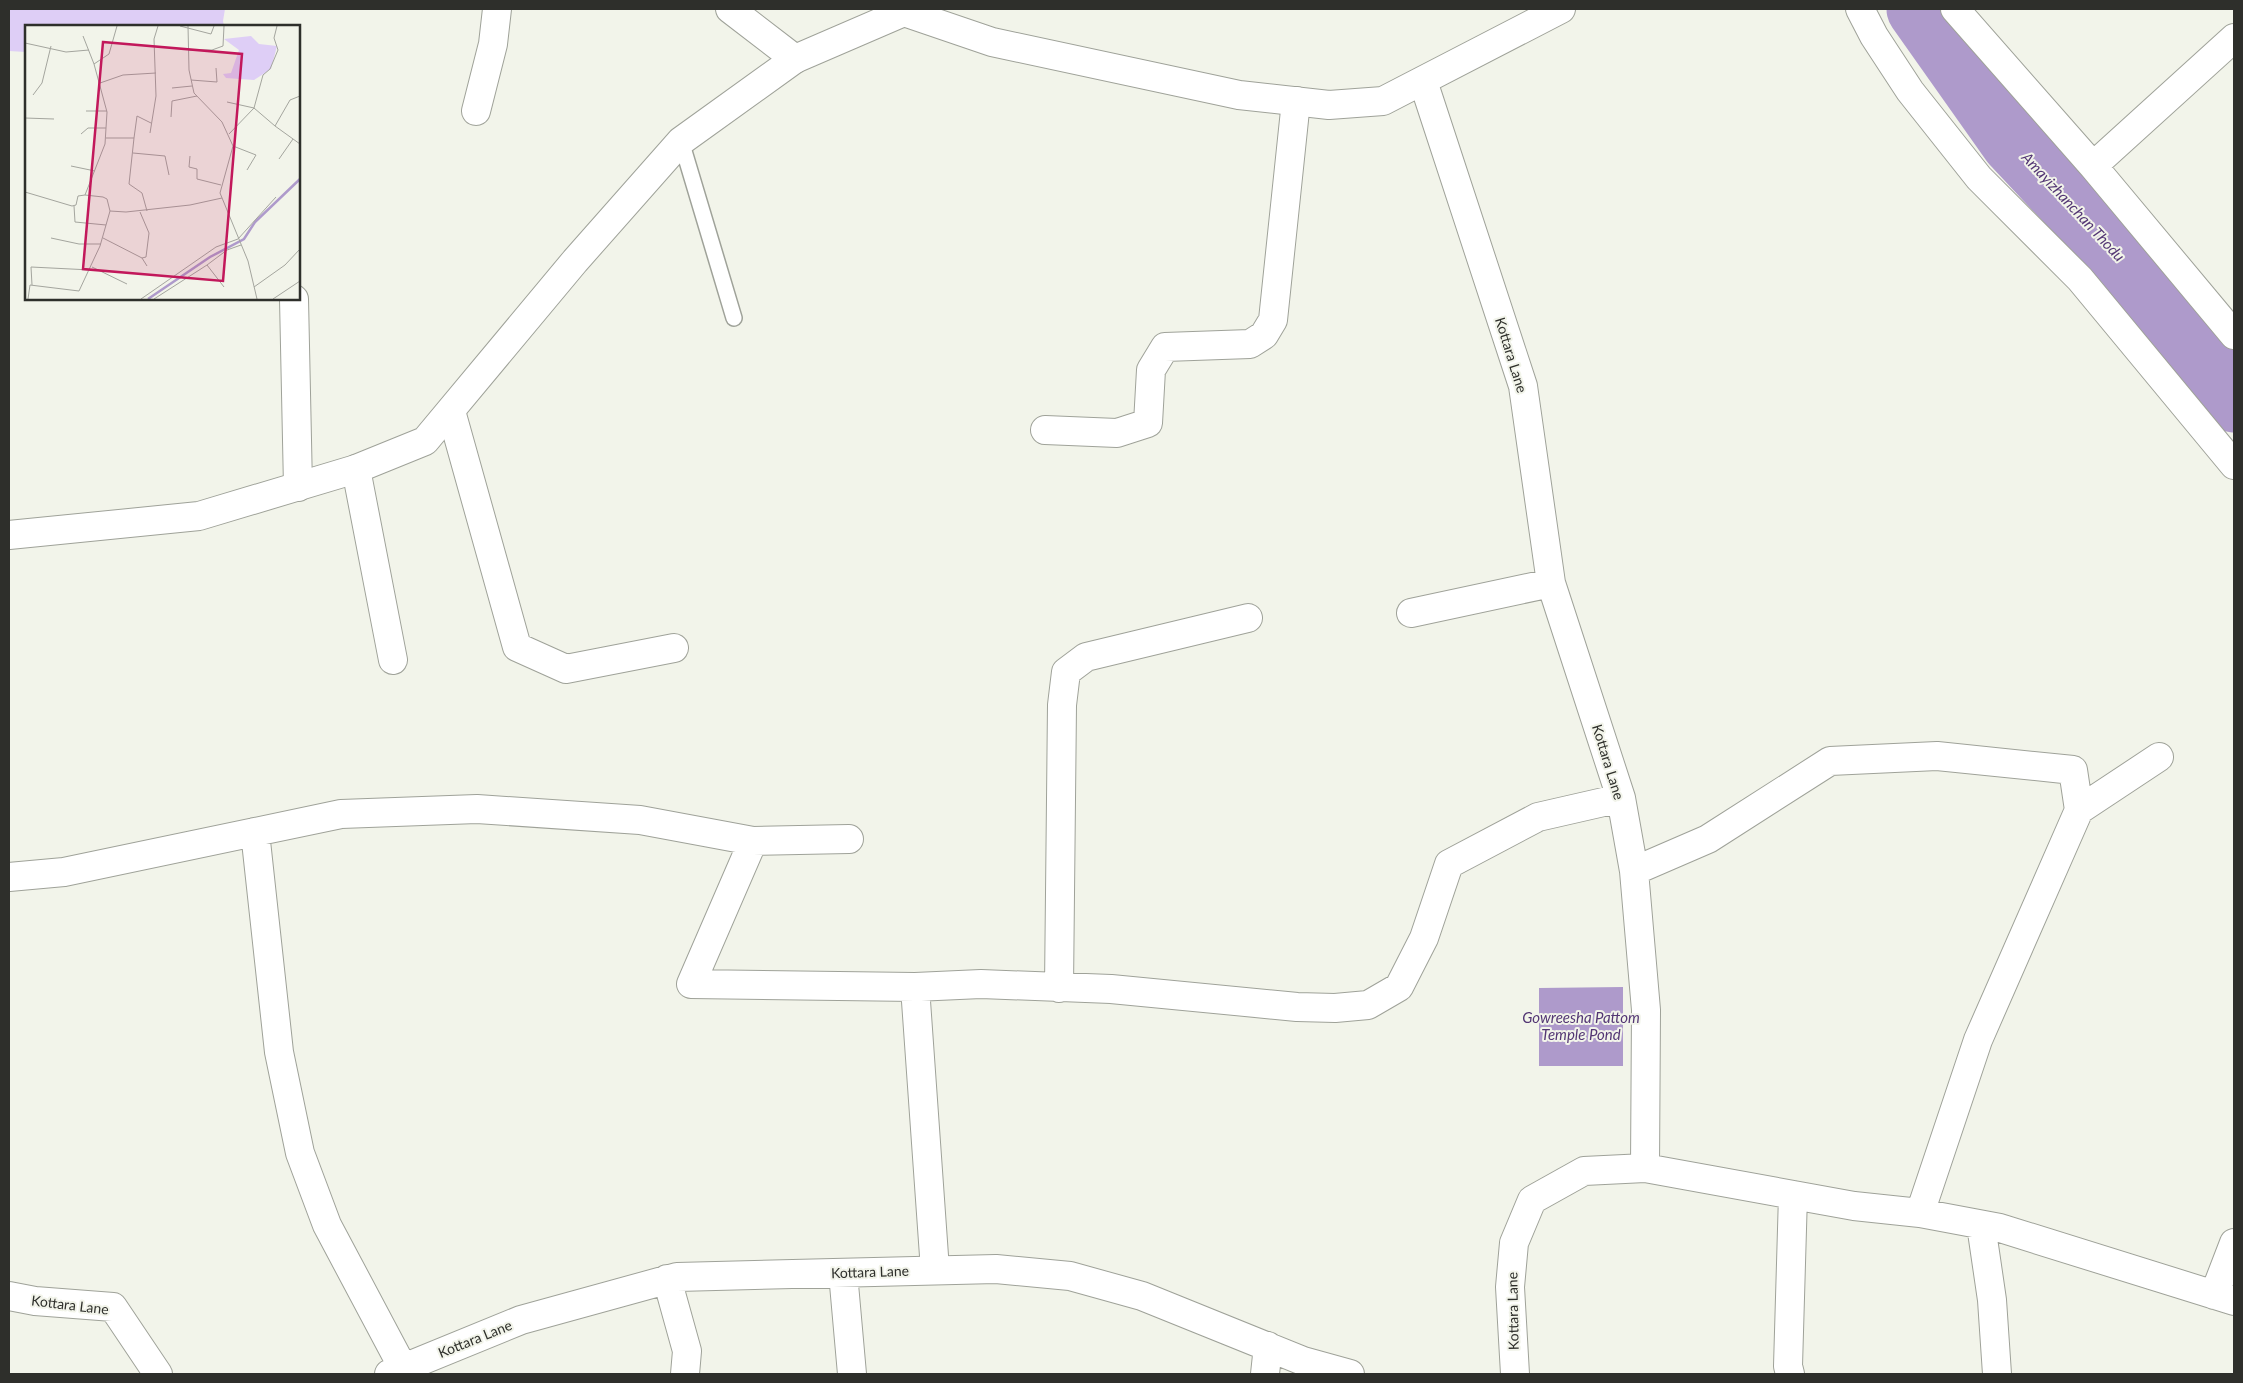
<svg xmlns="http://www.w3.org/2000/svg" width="2243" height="1383" viewBox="0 0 2243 1383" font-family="Lato,sans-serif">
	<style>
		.green { fill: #decef6 }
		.water { fill: #ae9acb }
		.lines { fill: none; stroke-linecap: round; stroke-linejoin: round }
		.river { stroke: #ae9acb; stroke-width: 65 }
		.lane-casing { stroke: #9fa299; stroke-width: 18 }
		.street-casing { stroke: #9fa299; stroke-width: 30 }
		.secondary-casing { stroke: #9fa299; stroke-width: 30 }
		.lane { stroke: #fff; stroke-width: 15 }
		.street { stroke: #fff; stroke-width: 28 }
		.secondary { stroke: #fff; stroke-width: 28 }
		.labels { text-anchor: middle; stroke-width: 4; stroke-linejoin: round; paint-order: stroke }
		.street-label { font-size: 14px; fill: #2e2f2b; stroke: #f2f4ea }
		.water-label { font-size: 15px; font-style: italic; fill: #533674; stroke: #f2f4ea }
		.inset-river { fill: none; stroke: #ae9acb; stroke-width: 2.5 }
		.inset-road { fill: none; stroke: #a4a59e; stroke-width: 1 }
		.view { fill: #c2185b; fill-opacity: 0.15; stroke: #c2185b; stroke-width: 2.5 }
		.inset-edge { fill: none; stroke: #2e2f2b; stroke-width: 2.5 }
	</style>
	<rect width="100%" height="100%" fill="#f2f4ea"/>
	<!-- green -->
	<path class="green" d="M9,9H225L223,21L224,26H26V52L9,51Z"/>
	<!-- water -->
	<path class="water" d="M1623,987V1066H1539V988Z"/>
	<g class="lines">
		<!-- river -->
		<path class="river" d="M1919,9L2013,142L2115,251L2234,400"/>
		<!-- lane casing -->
		<g class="lane-casing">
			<path id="lane" d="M681,141L734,318"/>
		</g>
		<!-- street casing -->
		<g class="street-casing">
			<path id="street" d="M730,9L795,59
				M1860,9L1874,36L1910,91L1979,178L2080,279L2234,465
				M1955,9L2093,166L2234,38
				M1423,81L1523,386L1551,583L1621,798L1634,871L1646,1010L1645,1168L1584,1171L1532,1200L1514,1243L1510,1287L1515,1374
				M476,111L493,44L497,9
				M2093,166L2234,335
				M294,299L298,487
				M451,411L517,647L566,669L674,648
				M1045,430L1117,433L1148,423L1151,370L1165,347L1250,344L1264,335L1273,320L1296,101
				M356,469L393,660
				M1411,613L1551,583
				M255,832L279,1052L300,1153L327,1225L403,1368
				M753,841L691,984L915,987
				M1634,871L1708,839L1830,761L1937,756L2073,770L2079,810L2159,757
				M9,877L64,872L341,814L477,809L640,820L753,841L849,839
				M1059,988L1062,705L1066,672L1086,657L1248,618
				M1645,1168L1854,1206L1920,1213L2000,1228L2234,1301
				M1920,1213L1978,1040L2079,810
				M1981,1225L1992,1300L1997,1374
				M935,1270L915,987L981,984L1111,989L1297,1007L1335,1008L1368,1005L1399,987L1424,938L1449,864L1538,817L1621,798
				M843,1273L852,1374
				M667,1279L687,1351L685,1374
				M2214,1295L2234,1243
				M9,1296L35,1301L113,1307L158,1374
				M389,1374L521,1320L677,1277L996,1269L1070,1276L1142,1296L1303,1361L1350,1374
				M1265,1374L1268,1346
				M1790,1374L1788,1366L1793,1195"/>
		</g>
		<!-- secondary casing -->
		<g class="secondary-casing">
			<path id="secondary" d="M9,535L199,516L356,469L425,441L575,261L681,141L795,59L904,12L992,42L1239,95L1329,105L1383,101L1561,9"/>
		</g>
		<!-- lane -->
		<use href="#lane" class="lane"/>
		<!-- street -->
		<use href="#street" class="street"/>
		<!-- secondary -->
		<use href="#secondary" class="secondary"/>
	</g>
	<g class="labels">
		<!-- street labels -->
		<g class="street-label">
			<text transform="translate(1511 355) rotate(73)" y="5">Kottara Lane</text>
			<text transform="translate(1608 762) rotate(73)" y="5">Kottara Lane</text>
			<text transform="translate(870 1272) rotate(-2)" y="5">Kottara Lane</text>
			<text transform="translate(70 1305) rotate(7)" y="5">Kottara Lane</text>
			<text transform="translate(1513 1311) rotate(-91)" y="5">Kottara Lane</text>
			<text transform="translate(475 1339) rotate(-22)" y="5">Kottara Lane</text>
		</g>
		<!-- water labels -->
		<g class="water-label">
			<text transform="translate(2073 207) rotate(47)" y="5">Amayizhanchan Thodu</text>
			<text x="1581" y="1023">Gowreesha Pattom<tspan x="1581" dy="17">Temple Pond</tspan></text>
		</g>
	</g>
	<!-- overview -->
	<g transform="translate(25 25)">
		<rect width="275" height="275" fill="#f2f4ea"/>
		<path d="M226,11L234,19L252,21L246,44L229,55L201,53L198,49L206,48L214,25L199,14Z" fill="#decef6"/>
		<path class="inset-river" d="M123,274L185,232L219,214L230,197L275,154"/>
		<path class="inset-road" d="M92,1L84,29L69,39L82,87L80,119L60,170L78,172L82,174L85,186L101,187L165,180L197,173M155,1L186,9L189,1M163,1L164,45L169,68L197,97L208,121L195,168L223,236L232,274M252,1L249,13L253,25L245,44L238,50L229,83L250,101L265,75L275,71M58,11L69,39M0,18L41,27L64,25M163,25H187L198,21L199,1M166,55L192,57L191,43M75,58L98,50L131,48M147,63L167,61M8,70L17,58L26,21M202,77L229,83M61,86H82M146,92L147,76L172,71M0,93L29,94M250,101L275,119M125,108L131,71L129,14L133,1M56,109L63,103H81M204,109L229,83M81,113H109L104,159L117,168L122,186M109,113L112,91L126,98M208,121L231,130L222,145M108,128L140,131L144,150M165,131L164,142L172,144V154L196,160M254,134L268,114M46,141L70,146M0,167L47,181L51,180L53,171L60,170M49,181L50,197L81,200M115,187L124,208L121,232L117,233L122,241M26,213L54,219H76M78,213L117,233M67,242L102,259M7,260L6,242L66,245M199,262L182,240L202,225L216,220M229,262L260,240L275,224M3,274L5,260L54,266L75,221L85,186M116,274L191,222L213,214L251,172M129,274L182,240M248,274L275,256"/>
		<path class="view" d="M78,17L217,29L198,256L58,244Z"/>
		<rect width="275" height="275" class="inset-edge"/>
	</g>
	<!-- border -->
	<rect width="2243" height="1383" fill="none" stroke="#2e2f2b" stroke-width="20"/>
</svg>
